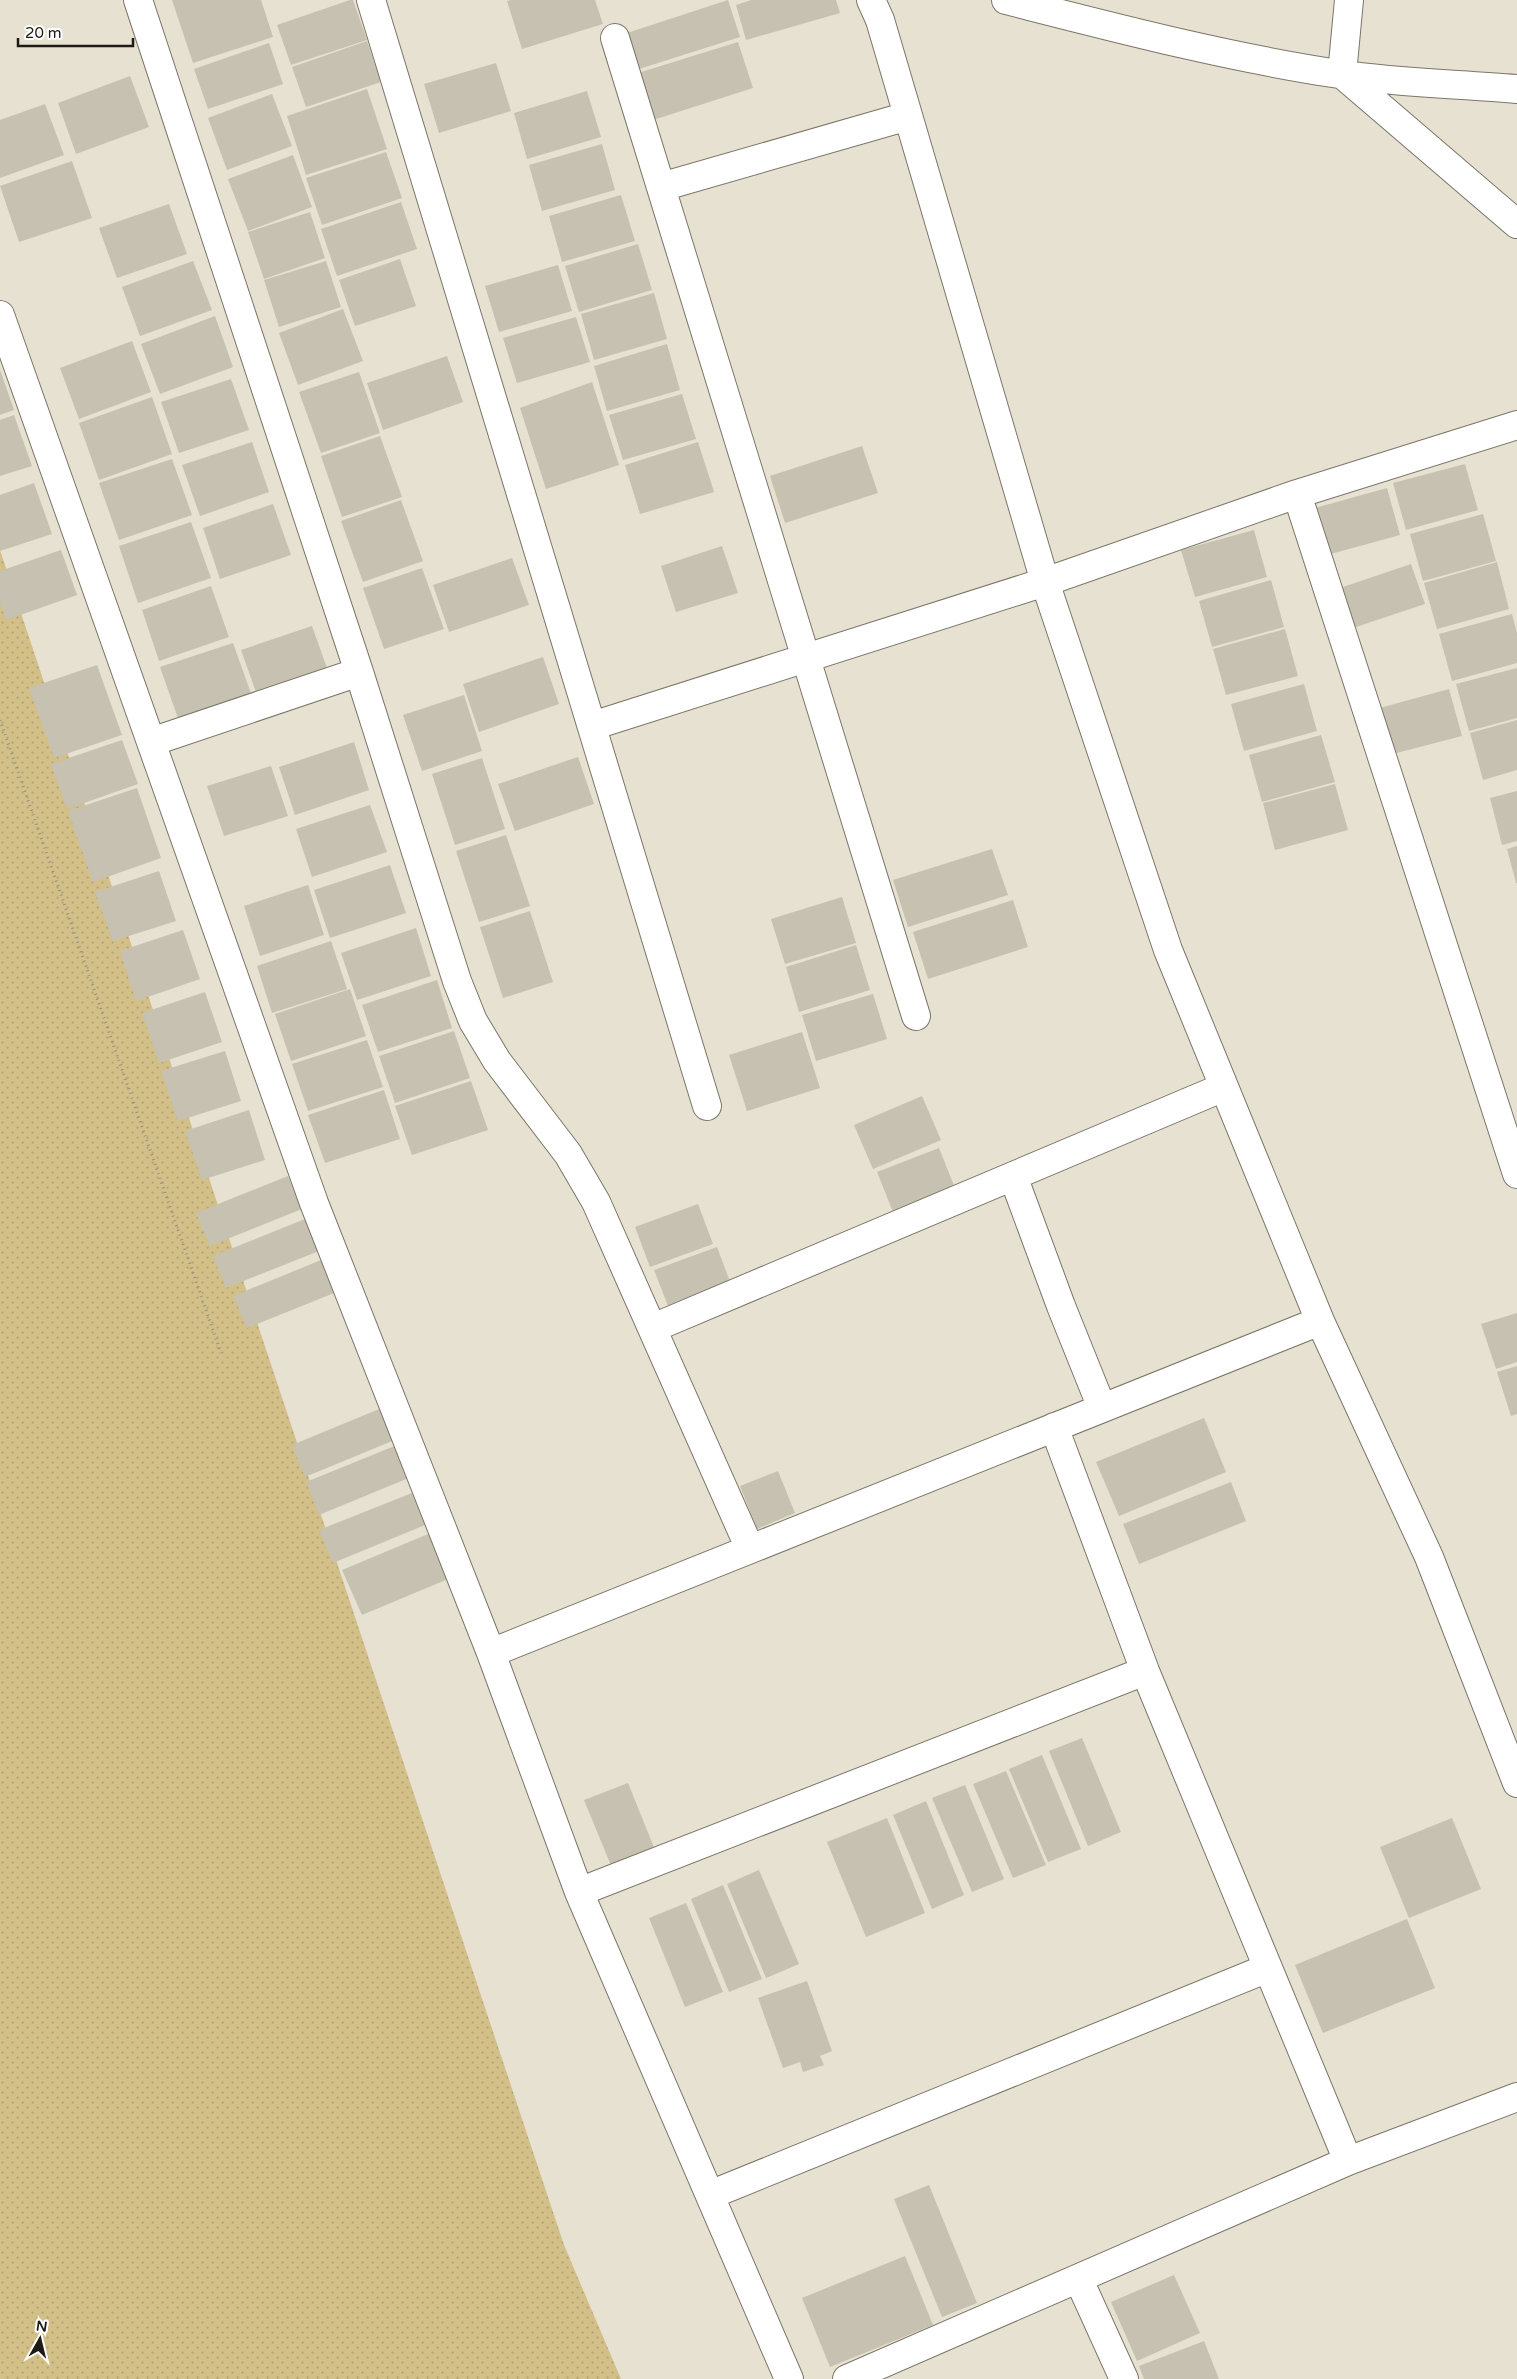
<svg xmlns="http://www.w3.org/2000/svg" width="1517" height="2379" viewBox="0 0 1517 2379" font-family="'Varela Round',sans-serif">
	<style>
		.grass { fill: url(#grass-dots) }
		.building { fill: #c6c1b1 }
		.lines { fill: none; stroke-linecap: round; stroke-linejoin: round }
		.street-casing { stroke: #7b7668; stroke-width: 30 }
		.path { stroke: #928f83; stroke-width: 3; stroke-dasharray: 1 4; stroke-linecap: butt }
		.street { stroke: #fff; stroke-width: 28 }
	</style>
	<defs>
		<pattern id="grass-dots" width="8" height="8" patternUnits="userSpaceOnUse" patternTransform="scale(1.25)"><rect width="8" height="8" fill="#d2c088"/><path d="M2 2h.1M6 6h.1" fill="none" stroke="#b4a474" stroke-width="1.8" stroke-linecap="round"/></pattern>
	</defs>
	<rect width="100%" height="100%" fill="#e6e1d1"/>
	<!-- grass -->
	<path class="grass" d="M0,550L564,2245L621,2379H0Z"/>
	<!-- building -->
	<path class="building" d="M172,0H261L273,37L193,63Z
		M350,0H353L367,40L291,65L277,25Z
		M511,0H595L603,24L522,49L507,1Z
		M728,0L740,37L639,69L627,33Z
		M751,0H836L840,13L746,40L736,5Z
		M367,41L381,82L306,107L292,67Z
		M738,42L753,88L653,120L638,73Z
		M269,43L283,84L208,109L194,69Z
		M496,63L511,111L439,133L424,84Z
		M130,76L149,127L76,154L58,103Z
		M367,89L387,149L306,175L287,116Z
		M587,91L601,137L527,159L514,113Z
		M272,94L292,146L227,170L208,118Z
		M45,104L64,155L0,178V120Z
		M602,144L615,190L542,211L529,165Z
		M386,152L402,198L322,225L306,178Z
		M293,155L312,207L248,231L228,179Z
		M72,161L92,218L19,242L0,186Z
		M621,195L635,241L562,262L549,216Z
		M401,202L417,249L337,276L321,229Z
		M169,204L187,254L117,278L99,228Z
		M310,212L325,258L264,279L248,232Z
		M638,244L652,290L579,312L565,266Z
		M400,259L416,306L355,326L339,280Z
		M193,261L212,310L140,336L122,287Z
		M326,261L341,307L279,327L264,280Z
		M558,265L572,311L499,332L485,286Z
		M654,293L667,339L594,360L581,314Z
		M343,309L363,361L298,385L279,333Z
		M215,316L233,367L160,394L141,344Z
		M576,317L590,362L517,383L503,338Z
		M132,341L151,392L79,419L60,368Z
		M667,344L680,390L607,411L594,366Z
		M447,356L463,402L383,430L367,383Z
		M0,370L14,410L0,415Z
		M359,372L380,433L321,453L299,392Z
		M231,379L249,430L179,453L161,402Z
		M592,382L619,465L546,489L520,408Z
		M682,394L696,439L623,460L609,415Z
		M152,397L172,454L99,480L79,423Z
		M14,415L32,466L0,476V420Z
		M380,436L402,497L342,517L321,456Z
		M252,442L269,492L200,516L182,465Z
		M698,442L714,492L640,514L625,465Z
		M862,446L878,493L785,523L770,476Z
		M172,459L192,515L119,540L99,483Z
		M1465,464L1478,510L1406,530L1393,483Z
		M34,483L52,534L0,551V495Z
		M1387,488L1400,535L1327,555L1315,508Z
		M401,500L423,561L363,582L341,521Z
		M273,504L291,555L220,579L203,528Z
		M1483,514L1496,561L1423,581L1410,534Z
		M191,522L211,578L138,603L119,546Z
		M1254,530L1267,577L1195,597L1181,550Z
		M722,546L738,593L676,612L661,566Z
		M61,550L77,595L6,620L0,603V571Z
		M512,558L529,605L449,632L433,585Z
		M1497,562L1509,609L1437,629L1424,583Z
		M1411,564L1425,604L1353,628L1340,588Z
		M422,568L444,629L384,649L363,588Z
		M1271,580L1284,627L1212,647L1199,601Z
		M211,586L229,637L159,661L142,610Z
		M1512,614L1517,633V663L1452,681L1439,634Z
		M312,626L328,671L257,695L241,650Z
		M1285,629L1298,676L1226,695L1213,649Z
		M233,643L253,699L180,724L160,667Z
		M543,657L559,704L479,732L463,684Z
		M97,665L122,735L54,758L29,688Z
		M1517,668V718L1469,731L1456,684Z
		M1304,684L1317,731L1244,751L1231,704Z
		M1449,689L1462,736L1389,755L1376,709Z
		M464,695L482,751L422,771L403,715Z
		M1517,720V770L1483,780L1470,733Z
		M1321,735L1335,782L1262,802L1249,755Z
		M122,740L138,784L67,809L51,764Z
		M354,742L369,790L295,815L279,767Z
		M578,757L594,804L515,831L498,784Z
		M482,758L505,829L455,845L432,774Z
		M271,766L288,816L224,836L207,786Z
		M1335,784L1348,830L1275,850L1263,803Z
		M137,788L161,858L93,882L68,811Z
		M1517,791V841L1502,845L1490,798Z
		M370,805L387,852L312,877L296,829Z
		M506,835L530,906L479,922L456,851Z
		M1517,846V883H1516L1507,849Z
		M992,849L1008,895L908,927L893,880Z
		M390,865L406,913L330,938L314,890Z
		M159,871L176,921L113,941L95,892Z
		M308,885L324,935L260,956L244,906Z
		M842,897L856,943L785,964L771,919Z
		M1013,900L1028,947L928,979L913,932Z
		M530,911L553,982L503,998L480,927Z
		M416,928L431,976L357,1000L341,953Z
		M183,930L200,979L136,1001L120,951Z
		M331,941L347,989L272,1013L257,966Z
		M856,945L870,990L799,1012L786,967Z
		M437,980L452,1028L378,1052L362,1005Z
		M350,989L366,1036L291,1061L275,1014Z
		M205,992L222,1042L159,1063L142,1013Z
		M873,994L887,1039L816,1061L802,1015Z
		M454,1031L470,1078L395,1103L379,1056Z
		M802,1032L820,1088L747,1111L729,1055Z
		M367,1040L383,1087L308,1111L292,1064Z
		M225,1051L241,1101L178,1121L161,1071Z
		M471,1081L488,1130L412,1155L395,1106Z
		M384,1090L400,1139L325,1163L308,1115Z
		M922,1096L941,1140L873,1169L854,1125Z
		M249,1110L265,1160L202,1180L185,1131Z
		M939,1148L955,1188L893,1212L877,1172Z
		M288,1176L302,1209L210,1246L196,1213Z
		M698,1204L713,1244L650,1267L635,1227Z
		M305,1219L319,1251L226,1288L213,1256Z
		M717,1247L732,1287L670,1311L654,1270Z
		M326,1258L339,1291L247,1328L233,1296Z
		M1517,1313V1362L1496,1369L1481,1324Z
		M1517,1366V1414L1511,1416L1497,1372Z
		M384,1407L397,1439L305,1477L292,1445Z
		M1204,1418L1226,1472L1119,1516L1096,1462Z
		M397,1445L411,1477L319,1515L306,1482Z
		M778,1471L795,1513L757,1529L740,1486Z
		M1231,1482L1246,1521L1139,1564L1123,1524Z
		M412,1493L425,1525L333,1563L319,1530Z
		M433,1532L453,1577L362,1615L342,1570Z
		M1082,1738L1121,1832L1088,1846L1049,1751Z
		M1042,1755L1081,1849L1048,1862L1009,1769Z
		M1006,1771L1046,1865L1013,1878L973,1784Z
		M628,1783L655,1850L612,1868L584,1800Z
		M965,1785L1004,1879L972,1892L932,1798Z
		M926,1801L964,1895L932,1909L893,1815Z
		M887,1818L925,1913L866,1937L827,1842Z
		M1452,1818L1481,1889L1409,1918L1380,1847Z
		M759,1870L799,1964L766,1978L727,1884Z
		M723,1885L762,1979L729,1992L691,1899Z
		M686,1903L723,1992L685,2007L649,1918Z
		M1407,1919L1435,1988L1323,2033L1295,1965Z
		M807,1981L832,2051L820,2056L824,2065L803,2072L800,2062L783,2068L758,1998Z
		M929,2185L977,2303L942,2317L894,2199Z
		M905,2256L933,2325L830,2367L802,2298Z
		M1174,2275L1200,2333L1137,2361L1111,2302Z
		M1204,2341L1219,2379H1144L1139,2366Z"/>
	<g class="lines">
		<!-- street casing -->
		<g class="street-casing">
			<path id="street" d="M138,0L359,672L457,981L473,1021L497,1061L568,1154L596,1202L750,1549
				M371,0L707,1106
				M871,0L880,20L1045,582L1297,494L1517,425
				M1006,0C1116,28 1226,57 1339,74C1398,83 1458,84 1517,89
				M615,38L916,1016
				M1342,74L1517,224
				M1342,74L1349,0
				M661,187L908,116
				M0,315L314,1203L491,1653L579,1892L789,2379
				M1297,494L1517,1174
				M592,726L1045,582L1168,950L1320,1321L1429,1557L1517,1783
				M151,742L359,672
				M1013,1176L1061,1306L1102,1408
				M653,1328L1224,1087
				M1054,1427L1145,1671L1348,2161
				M491,1653L1320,1321
				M579,1892L1145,1671
				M710,2195L1268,1968
				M1079,2280L1124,2379
				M847,2379L1348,2161L1517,2097"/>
		</g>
		<!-- path -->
		<path class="path" d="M0,720L221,1353"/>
		<!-- street -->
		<use href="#street" class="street"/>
	</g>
	<!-- north arrow -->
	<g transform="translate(40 2339) rotate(8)" stroke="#ffffff" stroke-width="4" paint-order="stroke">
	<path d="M0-4L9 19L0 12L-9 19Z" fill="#1d1b15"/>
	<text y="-8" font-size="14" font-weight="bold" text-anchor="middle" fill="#1d1b15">N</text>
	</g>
	<!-- scale -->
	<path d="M18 38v8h115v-8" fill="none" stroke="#1d1b15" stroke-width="2.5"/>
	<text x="25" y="38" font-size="15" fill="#1d1b15" stroke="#ffffff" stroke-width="4" paint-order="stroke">20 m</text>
</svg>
